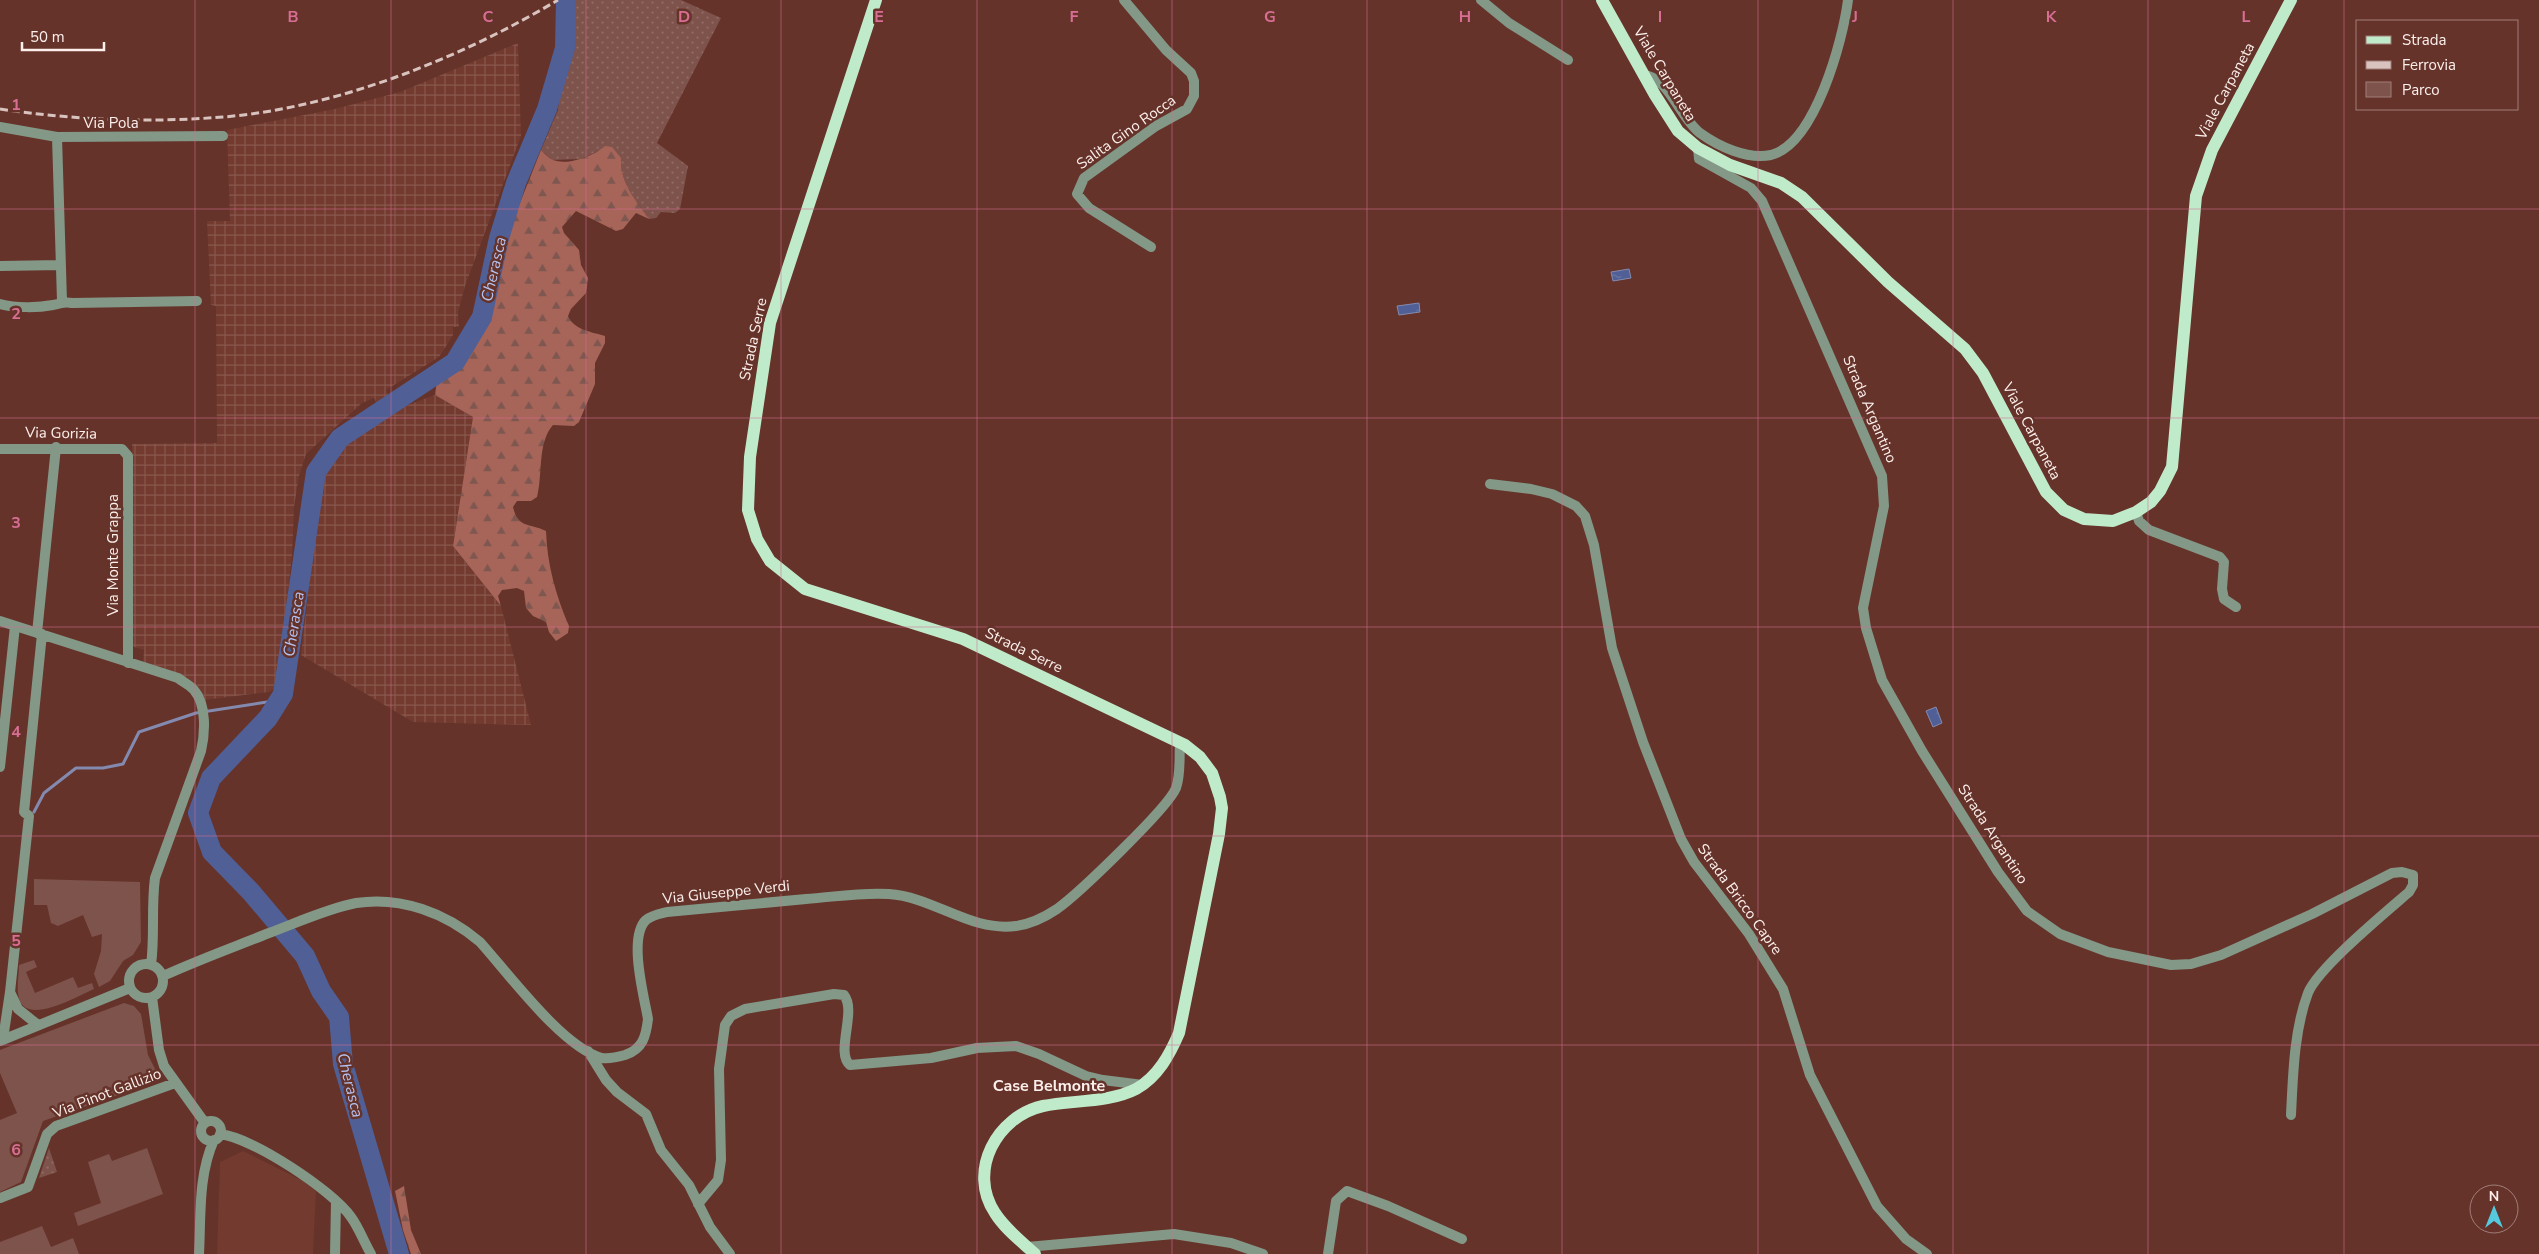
<svg xmlns="http://www.w3.org/2000/svg" width="2539" height="1254" viewBox="0 0 2539 1254" font-family="'Nunito Sans',sans-serif">
	<style>
		.built { fill: #733a2f }
		.industrial { fill: url(#industrial-grid) }
		.grass { fill: url(#grass-dots) }
		.forest { fill: url(#forest-firs) }
		.park { fill: #7e534b }
		.water { fill: url(#water-ripples); stroke: #848aaf }
		.lines { fill: none; stroke-linecap: round; stroke-linejoin: round }
		.stream { stroke: #848aaf; stroke-width: 3 }
		.river { stroke: #505f95; stroke-width: 20 }
		.minor { stroke: #839887; stroke-width: 10 }
		.major { stroke: #c0ebca; stroke-width: 12 }
		.rail { stroke: #d9c3be; stroke-width: 3; stroke-dasharray: 8 4; stroke-linecap: butt }
		.grid { fill: none; stroke: #d96e95; stroke-width: 1; stroke-opacity: 0.55 }
		.labels { text-anchor: middle; stroke-width: 5; stroke-linejoin: round; paint-order: stroke }
		.street-label { font-size: 15px; fill: #fcefec; stroke: #65332a }
		.water-label { font-size: 16px; font-style: italic; fill: #b4c3f4; stroke: #65332a }
		.neighbourhood-label { font-size: 16px; font-weight: bold; fill: #fcefec; stroke: #65332a }
		.grid-label { font-size: 16px; text-anchor: middle; font-weight: bold; fill: #d96e95; stroke: #65332a; stroke-width: 5; stroke-linejoin: round; paint-order: stroke }
	</style>
	<defs>
		<pattern id="industrial-grid" width="8" height="8" patternUnits="userSpaceOnUse" patternTransform="scale(1.25)"><rect width="8" height="8" fill="#733a2f"/><path d="M0 4h8M4 0v8" fill="none" stroke="#88574d"/></pattern>
		<pattern id="grass-dots" width="8" height="8" patternUnits="userSpaceOnUse" patternTransform="scale(1.25)"><rect width="8" height="8" fill="#7e534b"/><path d="M2 2h.1M6 6h.1" fill="none" stroke="#916c65" stroke-width="1.8" stroke-linecap="round"/></pattern>
		<pattern id="forest-firs" width="22" height="20" patternUnits="userSpaceOnUse" patternTransform="scale(1.25)"><rect width="22" height="20" fill="#a76458"/><path d="M5 1l3.5 6h-7zM16 11l3.5 6h-7z" fill="#7e5750"/></pattern>
		<pattern id="water-ripples" width="26" height="14" patternUnits="userSpaceOnUse" patternTransform="scale(1.25)"><rect width="26" height="14" fill="#505f95"/><path d="M2 4q2-2 4 0t4 0M15 11q2-2 4 0t4 0" fill="none" stroke="#6a76a4"/></pattern>
	</defs>
	<rect width="100%" height="100%" fill="#65332a"/>
	<!-- built -->
	<path class="built" d="M243,1151L303,1181L316,1191L313,1254H217L220,1162Z"/>
	<!-- industrial -->
	<path class="industrial" d="M518,43L521,136L465,286L458,312L459,327H453V335L439,357L386,390L397,409L435,395L473,417L453,546L501,606L531,725L413,722L301,655L322,472L341,445L383,416L374,398L362,403L306,454L299,476L294,507L292,556L278,682L275,689L269,692L204,700L143,663L144,650L131,646L132,444L217,443L216,306L211,305L207,221H230L227,130L335,109L400,92Z"/>
	<!-- grass -->
	<path class="grass" d="M573,0H681L721,18L657,143L688,166L680,209L675,213L661,212L656,218L649,219C635,199 620,183 621,158L600,150L581,159L552,160L541,150L558,110Z
		M49,1148L57,1172L39,1178Z"/>
	<!-- forest -->
	<path class="forest" d="M605,146L612,147L621,158C620,183 635,199 649,219L636,213L623,229L616,231L576,211L562,227L564,233L579,250L581,265L588,278L586,293L571,309L568,316C574,330 592,332 605,336V343L595,363V384L579,422L574,426L553,425C537,443 543,475 537,497L531,501H517L513,507C518,529 530,523 546,531C547,564 556,596 569,626L568,633L556,641L549,632L546,622L533,616L526,608L524,591L517,588L502,590L498,596L501,606L453,546L473,417L435,395L437,380L454,368L480,328L488,309L498,258L541,150C544,153 548,157 551,159C566,167 594,156 605,146Z
		M404,1186L411,1230L421,1254H411L403,1230L395,1191Z"/>
	<!-- park -->
	<path class="park" d="M34,879L140,882L141,942L133,955L123,961L110,981L99,987L94,974L101,951L102,934L92,937L83,915L58,926L51,923L47,905H34Z
		M34,960L37,967L26,972L35,993L73,977L78,988L92,983L94,989C77,996 21,1030 18,993C17,984 19,974 19,965Z
		M124,1003L134,1006L141,1014L148,1055L158,1075L156,1082L43,1121L21,1182L0,1192V1120L17,1113L0,1073V1050Z
		M147,1148L163,1194L78,1226L74,1213L101,1203L88,1162L109,1154L112,1161Z
		M42,1226L51,1247L73,1238L79,1254H0V1242Z"/>
	<!-- water -->
	<path class="water" d="M1629,269L1631,278L1613,281L1611,272Z
		M1419,303L1420,312L1399,315L1397,306Z
		M1936,707L1942,723L1933,727L1926,711Z"/>
	<g class="lines">
		<!-- stream -->
		<path class="stream" d="M34,812L44,793L76,768H103L123,764L139,732L196,713L280,700"/>
		<!-- river -->
		<path class="river" d="M399,1254L343,1064L339,1017L321,991L305,956L251,892L212,852L198,813L211,778L268,718L283,694L316,472L340,438L455,362L482,317L499,238L516,183L547,109L565,48L566,0"/>
		<!-- minor -->
		<path class="minor" d="M1124,0L1166,50L1191,73L1194,81V96L1187,109L1156,126L1084,178L1077,194L1089,208L1151,247
			M1481,0L1509,23L1568,60
			M1643,75C1668,76 1680,118 1700,133C1718,146 1747,160 1771,155C1815,144 1843,40 1848,0
			M0,127L57,137L223,136
			M57,137L62,301
			M1698,148L1699,159L1751,188L1762,201L1882,476L1884,506L1863,608L1866,628L1882,680L1922,751L1998,872L2027,911L2060,934L2108,952L2171,965L2191,964L2221,955L2312,914L2392,873L2402,872L2413,875V885L2409,892C2386,912 2318,968 2308,993C2294,1030 2293,1075 2291,1115
			M0,266L61,265
			M0,304C16,308 37,308 53,305C61,304 63,301 72,303L197,301
			M0,449H122L128,456V663
			M1490,484L1531,489L1552,494L1576,506L1585,516L1594,545L1612,648L1643,742L1681,839L1694,862L1749,934L1783,989L1810,1075L1877,1206L1906,1239L1927,1254
			M2136,512L2139,521L2149,530L2220,557L2224,562L2222,589L2224,599L2236,607
			M0,621L178,678C183,682 190,685 194,690C207,705 205,734 201,751L155,878C151,907 155,936 151,965
			M37,633L56,447
			M0,767L15,626
			M129 981a17 17 0 1 1 34 0a17 17 0 1 1-34 0Z
			M163,976C198,960 234,947 269,933C296,923 329,908 356,903C401,896 446,913 480,942C508,973 563,1048 602,1058C610,1059 618,1057 625,1055C643,1049 646,1036 648,1019C644,996 628,937 646,920C652,915 659,914 667,912C713,908 760,903 806,899C834,897 862,892 889,894C934,897 970,932 1016,926C1031,924 1045,917 1057,909C1078,894 1168,808 1176,788C1181,774 1179,757 1180,743
			M10,992L29,816L24,812L42,634
			M152,997L159,1050L164,1066L205,1123
			M3,1039L10,992L18,1009L38,1025
			M0,1041L130,988
			M588,1051L606,1080L617,1092L646,1114L661,1150L689,1185L710,1227L730,1254
			M201 1131a10 10 0 1 1 20 0a10 10 0 1 1-20 0Z
			M220,1134C253,1138 332,1190 351,1217C359,1228 364,1242 371,1254
			M0,1198L28,1187L47,1134L56,1126L175,1083
			M698,1204L718,1180L721,1160L719,1069L725,1025L731,1016L745,1009L834,994L844,995C857,1011 835,1053 850,1065L931,1058L977,1048L1016,1046L1039,1054L1086,1076L1103,1080L1143,1085
			M1027,1247L1174,1234L1231,1243L1263,1254
			M199,1254C201,1217 198,1175 214,1140
			M335,1254L336,1201
			M1328,1254L1336,1201L1347,1191L1388,1206L1462,1239"/>
		<!-- major -->
		<path class="major" d="M876,0L770,323L750,457L748,510L757,539L770,561L805,589L963,639L1185,745L1200,757L1212,773L1220,797L1222,808L1219,834L1179,1033C1170,1054 1158,1077 1136,1089C1109,1103 1072,1100 1043,1106C997,1116 967,1171 995,1213C1005,1229 1021,1241 1035,1254
			M1602,0L1655,95L1678,131L1698,148L1730,165L1781,183L1802,197L1888,282L1965,349L1983,373L2046,492L2064,510L2084,519L2113,521L2136,512L2151,502L2160,491L2172,467L2196,196L2212,150L2291,0"/>
		<!-- rail -->
		<path class="rail" d="M0,109C74,120 149,123 223,117C336,108 461,58 558,0"/>
	</g>
	<!-- grid -->
	<path class="grid" d="M195,0V1254M391,0V1254M586,0V1254M781,0V1254M977,0V1254M1172,0V1254M1367,0V1254M1562,0V1254M1758,0V1254M1953,0V1254M2148,0V1254M2344,0V1254M0,209H2539M0,418H2539M0,627H2539M0,836H2539M0,1045H2539"/>
	<g class="labels">
		<!-- street labels -->
		<g class="street-label">
			<text transform="translate(1665 74) rotate(59)" y="5">Viale Carpaneta</text>
			<text transform="translate(2225 91) rotate(-62)" y="5">Viale Carpaneta</text>
			<text x="111" y="128">Via Pola</text>
			<text transform="translate(1126 132) rotate(-35)" y="5">Salita Gino Rocca</text>
			<text transform="translate(753 339) rotate(-78)" y="5">Strada Serre</text>
			<text transform="translate(1870 409) rotate(67)" y="5">Strada Argantino</text>
			<text transform="translate(2032 431) rotate(62)" y="5">Viale Carpaneta</text>
			<text transform="translate(61 433) rotate(1)" y="5">Via Gorizia</text>
			<text transform="translate(113 555) rotate(-90)" y="5">Via Monte Grappa</text>
			<text transform="translate(1024 650) rotate(26)" y="5">Strada Serre</text>
			<text transform="translate(1993 834) rotate(57)" y="5">Strada Argantino</text>
			<text transform="translate(726 892) rotate(-6)" y="5">Via Giuseppe Verdi</text>
			<text transform="translate(1740 899) rotate(54)" y="5">Strada Bricco Capre</text>
			<text transform="translate(107 1093) rotate(-21)" y="5">Via Pinot Gallizio</text>
		</g>
		<!-- water labels -->
		<g class="water-label">
			<text transform="translate(493 269) rotate(-77)" y="6">Cherasca</text>
			<text transform="translate(293 624) rotate(-81)" y="6">Cherasca</text>
			<text transform="translate(351 1085) rotate(76)" y="6">Cherasca</text>
		</g>
		<!-- neighbourhood labels -->
		<g class="neighbourhood-label">
			<text x="1049" y="1091">Case Belmonte</text>
		</g>
	</g>
	<g class="grid-label">
		<text x="293" y="22">B</text>
		<text x="488" y="22">C</text>
		<text x="684" y="22">D</text>
		<text x="879" y="22">E</text>
		<text x="1074" y="22">F</text>
		<text x="1270" y="22">G</text>
		<text x="1465" y="22">H</text>
		<text x="1660" y="22">I</text>
		<text x="1855" y="22">J</text>
		<text x="2051" y="22">K</text>
		<text x="2246" y="22">L</text>
		<text x="16" y="110">1</text>
		<text x="16" y="319">2</text>
		<text x="16" y="528">3</text>
		<text x="16" y="737">4</text>
		<text x="16" y="946">5</text>
		<text x="16" y="1155">6</text>
	</g>
	<!-- legend -->
	<rect x="2356" y="20" width="162" height="90" fill="#65332a" stroke="#a17e78"/>
	<rect x="2366" y="36" width="25" height="8" fill="#c0ebca" stroke="#a17e78"/>
	<text x="2402" y="45" font-size="15" fill="#fcefec">Strada</text>
	<rect x="2366" y="61" width="25" height="8" fill="#d9c3be" stroke="#a17e78"/>
	<text x="2402" y="70" font-size="15" fill="#fcefec">Ferrovia</text>
	<rect x="2366" y="82" width="25" height="15" fill="#7e534b" stroke="#a17e78"/>
	<text x="2402" y="95" font-size="15" fill="#fcefec">Parco</text>
	<!-- north arrow -->
	<g transform="translate(2494 1209)"><circle r="24" fill="#65332a" stroke="#a17e78"/>
	<path d="M0-4L9 19L0 12L-9 19Z" fill="#55cadf"/>
	<text y="-8" font-size="14" font-weight="bold" text-anchor="middle" fill="#fcefec">N</text>
	</g>
	<!-- scale -->
	<path d="M22 42v8h82v-8" fill="none" stroke="#fcefec" stroke-width="2.5"/>
	<text x="30" y="42" font-size="15" fill="#fcefec" stroke="#65332a" stroke-width="4" paint-order="stroke">50 m</text>
</svg>
